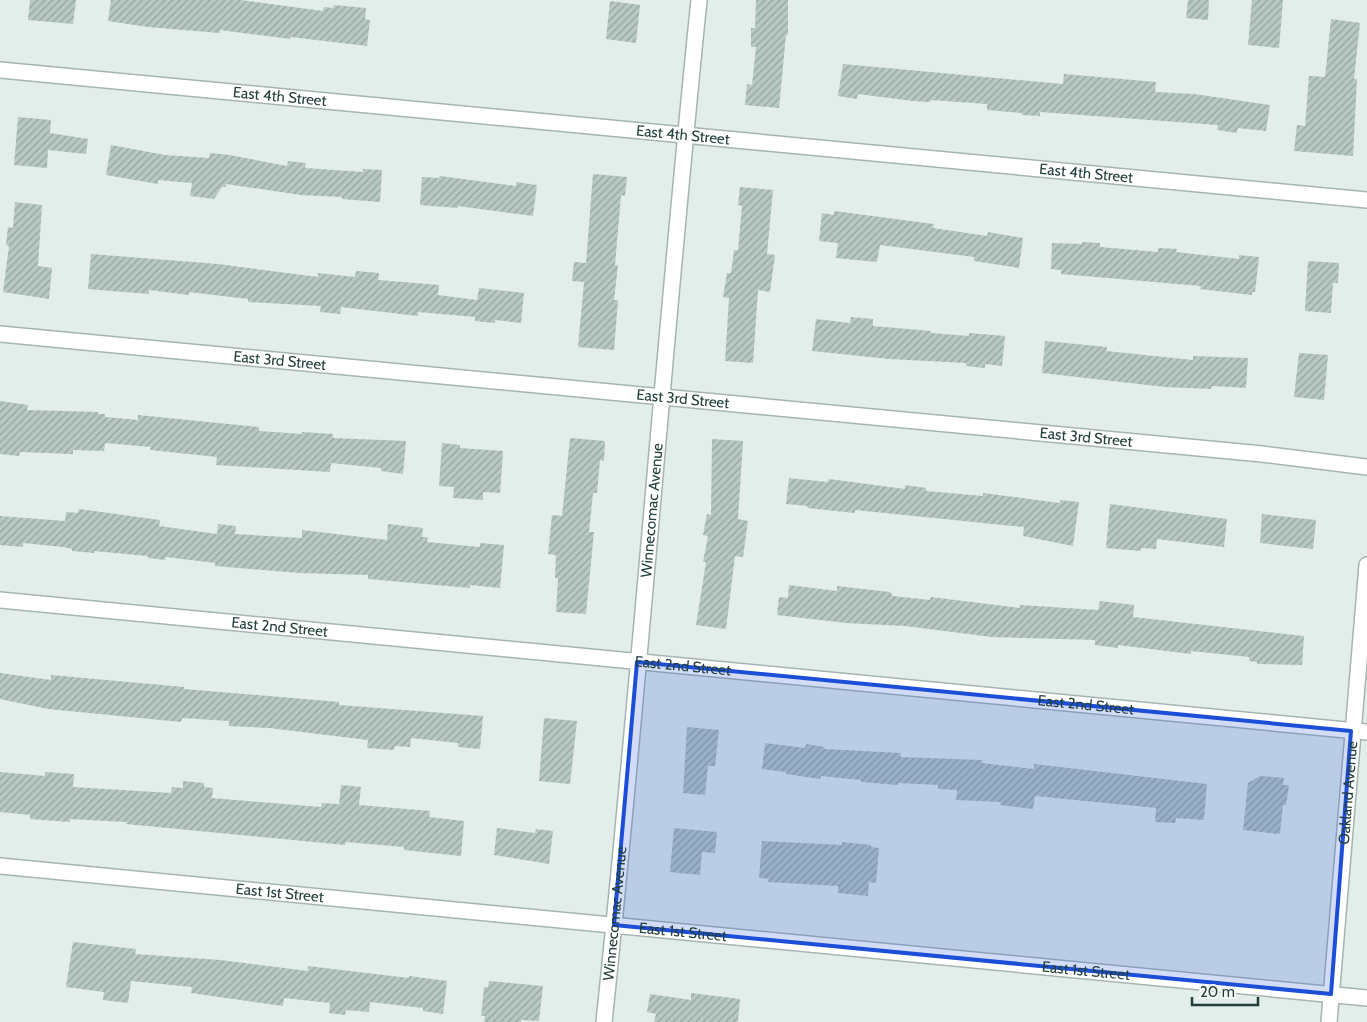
<svg xmlns="http://www.w3.org/2000/svg" width="1367" height="1022" viewBox="0 0 1367 1022" font-family="Cabin,sans-serif">
	<style>
		.building { fill: url(#building-hatch) }
		.lines { fill: none; stroke-linecap: round; stroke-linejoin: round }
		.minor-casing { stroke: #a5b5b2; stroke-width: 18 }
		.minor { stroke: #fff; stroke-width: 15 }
		.marked { fill: #1d4ed8; fill-opacity: 0.2; stroke: #1d4ed8; stroke-width: 4; stroke-linejoin: round }
		.labels { text-anchor: middle; stroke-width: 5; stroke-linejoin: round; paint-order: stroke }
		.street-label { font-size: 15px; fill: #223f3b; stroke: #f4f9f7 }
	</style>
	<defs>
		<pattern id="building-hatch" width="6" height="6" patternUnits="userSpaceOnUse" patternTransform="scale(1.25)"><rect width="6" height="6" fill="#b8c8c3"/><path d="M-1 1l2-2M0 6l6-6M5 7l2-2" fill="none" stroke="#95a4a0"/></pattern>
	</defs>
	<rect width="100%" height="100%" fill="#e3edea"/>
	<!-- building -->
	<path class="building" d="M30,0H76L73,24L28,20Z
		M111,0H240L323,11L324,7L333,8L334,5L366,8L365,19L370,20L367,46L291,37L290,39L220,30V33L148,27L108,21Z
		M756,0H788V35H786L779,108L745,105L747,84L752,85L756,47H751V28H755Z
		M1188,0H1209L1208,20L1186,18Z
		M1252,0H1283L1279,48L1248,45Z
		M610,1L640,5L636,43L606,39Z
		M1331,19L1360,23L1354,79H1357L1353,156L1294,151L1297,125L1305,126L1309,76L1325,77Z
		M843,64L1063,84L1064,74L1156,82L1155,92L1194,94L1270,105L1266,131L1238,128L1237,133L1217,130L1218,125L1040,112V116L1022,115V113L987,110V104L931,100L930,102L913,101L858,94L857,99L838,96Z
		M18,117L51,120L50,133L88,139L86,154L48,150L47,168L14,165Z
		M111,145L165,155L209,158L210,153L229,155L287,166L288,161L306,163L305,168L363,172V169L382,170L380,202L342,199V197L301,195L226,184V187H222L214,199L190,196L192,183L158,180V184L106,175Z
		M593,174L627,177L625,196L621,195L615,265H618L614,300H618L614,350L578,347L584,282L572,281L574,262L586,263Z
		M440,176L516,186V182L537,185L533,216L458,206V208L420,205L422,177L439,178Z
		M740,187L773,190L767,254L775,255L770,292L758,290L753,363L725,361L729,298L723,297L727,273H731L734,250H738L742,206L738,205Z
		M15,202L42,205L38,266L52,268L49,299L3,292L9,246L6,245L8,227L13,228Z
		M834,211L934,224L933,228L987,236L988,232L1023,238L1019,268L974,261V257L880,245L877,262L836,258L838,243L819,241L822,213L834,215Z
		M1082,242L1100,243V247L1158,252V248L1177,249L1176,252L1239,259V255L1259,257L1255,292H1252V295L1200,289L1201,286L1061,274V270L1051,269L1052,243L1082,244Z
		M91,254L218,264L318,277V273L355,277L356,271L379,273L378,280L439,285L438,295L477,300L479,288L524,293L521,323L495,320V323L475,321V317L418,312V316L341,307L340,314L320,312L321,306L248,302V299L189,292V295L149,290V294L88,289Z
		M1308,261L1339,263L1338,283H1333L1331,313L1305,311Z
		M851,317L873,319V326L931,331V333L969,336V333L1005,336L1002,366L985,364V368L966,366V363L889,359L812,351L816,319L850,323Z
		M1045,341L1107,347L1106,351L1193,360V356L1248,358L1246,388L1212,386L1211,389L1165,387L1042,373Z
		M1299,353L1328,355L1324,400L1294,397Z
		M0,401L28,405L27,410L98,412V414H105V417L138,420V415L259,427V431L302,434V432L333,434V438L406,441L403,474L381,471V468L331,463L330,472L216,465L217,457L150,450L151,447L105,443L104,451L73,450V454L20,452L19,456L0,454Z
		M570,438L605,441L604,461L600,460L597,493H593L589,532H594L586,614L556,612L558,578H555L556,555L548,554L552,515L562,516Z
		M712,439L743,441L738,519L748,521L743,557L735,556L726,629L696,625L706,562H703L708,536L703,535L707,514L711,515Z
		M442,443L460,445V448L503,451L500,493L483,492V500L453,498L454,487L439,486Z
		M789,478L828,482L829,479L905,489V485L926,488V491L983,496V493L1060,503V500L1079,502L1073,546L1023,536L1024,527L855,510V513L807,508L808,506L786,504Z
		M1110,504L1227,519L1224,547L1157,539L1156,549L1141,548V551L1106,548Z
		M79,509L160,520L159,526L217,534L218,524L236,526L235,534L302,538V530L387,540L388,524L423,528L422,537H428L427,542L480,547V543L504,545L500,588L470,585V588L368,579V575L300,573L215,566V563L166,557L165,560L148,558V556L94,551V553L72,551V549L63,547L23,543V547L0,545V516L65,521L66,512L78,513Z
		M1262,514L1316,520L1313,549L1260,543Z
		M789,585L837,591V586L890,592L893,596L930,600L931,597L1020,608V605L1098,610L1100,601L1134,605L1133,617L1304,636L1302,665L1257,664V662L1249,661V657L1191,651V654L1118,645V648L1095,645V640L992,637L905,626L846,623L777,615L779,597L788,598Z
		M0,673L51,680V675L184,687V689L339,702V705L483,716L480,749L458,747V743L411,738L410,747L395,746L394,750L367,748L368,740L269,728L229,726V721L182,718L181,722L48,709L0,699Z
		M544,718L577,721L570,784L539,781Z
		M687,727L719,730L715,766H708L705,795L683,793Z
		M765,743L805,748L806,744L825,747L824,749L901,753L900,757L982,760V763L1034,769V764L1207,784L1204,820L1176,818L1175,823L1155,822L1156,808L1035,796L1033,809L1000,805L1001,802L956,800L957,790L938,789V785L898,783V785L861,782V780L821,776L820,779L786,774V772L762,769Z
		M0,772L45,776V772L74,774L73,787L171,793L172,787L183,788V781L204,783V787L213,788L212,798L321,807L322,803L339,804L341,785L361,787L359,805L430,811L429,817L464,821L461,856L404,850V847L346,842L345,845L126,824L127,822L70,819V822L30,819V815L0,812Z
		M1260,776L1284,778L1283,785H1289L1286,805H1283L1280,834L1243,830L1248,783Z
		M497,828L535,833L536,829L553,831L549,864L494,855Z
		M674,828L717,832L715,853L702,852L700,875L670,872Z
		M762,841L842,845V842L871,845V847L879,848L876,883L869,882L868,896L838,893V886L768,882L769,879L759,878Z
		M73,942L136,949L135,954L220,960L308,971V966L409,978V976L447,981L443,1014L423,1011V1008L370,1002L369,1012L346,1010L345,1015L329,1013L330,1003L284,998L283,1006L191,993L192,987L131,981L128,1003L103,1000L104,992L66,987Z
		M489,981L543,986L539,1021L521,1020V1022H484L485,1016H481L484,987H488Z
		M691,993L740,999L738,1022H654L656,1014L647,1012L650,994L691,1000Z"/>
	<g class="lines">
		<!-- minor casing -->
		<g class="minor-casing">
			<g id="minor">
				<path id="s1" d="M0,70L1367,200"/>
				<path id="s2" d="M0,334L1262,454L1367,467"/>
				<path id="s3" d="M0,600L1367,732"/>
				<path id="s4" d="M0,866L1367,998"/>
				<path id="s5" d="M604,1022C640,682 664,340 699,0"/>
				<path id="s6" d="M1329,1022L1367,565"/>
			</g>
		</g>
		<!-- minor -->
		<use href="#minor" class="minor"/>
	</g>
	<!-- marked area -->
	<path class="marked" d="M637,662L1351,731L1331,994L614,925Z"/>
	<g class="labels">
		<!-- street labels -->
		<g class="street-label">
			<text dy="5" stroke="none"><textPath href="#s1" startOffset="281">East 4th Street</textPath></text>
			<text dy="5" stroke="none"><textPath href="#s1" startOffset="686">East 4th Street</textPath></text>
			<text dy="5" stroke="none"><textPath href="#s1" startOffset="1091">East 4th Street</textPath></text>
			<text dy="5" stroke="none"><textPath href="#s2" startOffset="281">East 3rd Street</textPath></text>
			<text dy="5" stroke="none"><textPath href="#s2" startOffset="686">East 3rd Street</textPath></text>
			<text dy="5" stroke="none"><textPath href="#s2" startOffset="1091">East 3rd Street</textPath></text>
			<text dy="5" stroke="none"><textPath href="#s5" startOffset="514">Winnecomac Avenue</textPath></text>
			<text dy="5" stroke="none"><textPath href="#s3" startOffset="281">East 2nd Street</textPath></text>
			<text dy="5" stroke="none"><textPath href="#s3" startOffset="686">East 2nd Street</textPath></text>
			<text dy="5" stroke="none"><textPath href="#s3" startOffset="1091">East 2nd Street</textPath></text>
			<text dy="5" stroke="none"><textPath href="#s6" startOffset="230">Oakland Avenue</textPath></text>
			<text dy="5" stroke="none"><textPath href="#s4" startOffset="281">East 1st Street</textPath></text>
			<text dy="5" stroke="none"><textPath href="#s5" startOffset="109">Winnecomac Avenue</textPath></text>
			<text dy="5" stroke="none"><textPath href="#s4" startOffset="686">East 1st Street</textPath></text>
			<text dy="5" stroke="none"><textPath href="#s4" startOffset="1091">East 1st Street</textPath></text>
		</g>
	</g>
	<!-- scale -->
	<path d="M1192 997v8h66v-8" fill="none" stroke="#223f3b" stroke-width="2.5"/>
	<text x="1200" y="997" font-size="15" fill="#223f3b" stroke="#f4f9f7" stroke-width="4" paint-order="stroke">20 m</text>
</svg>
